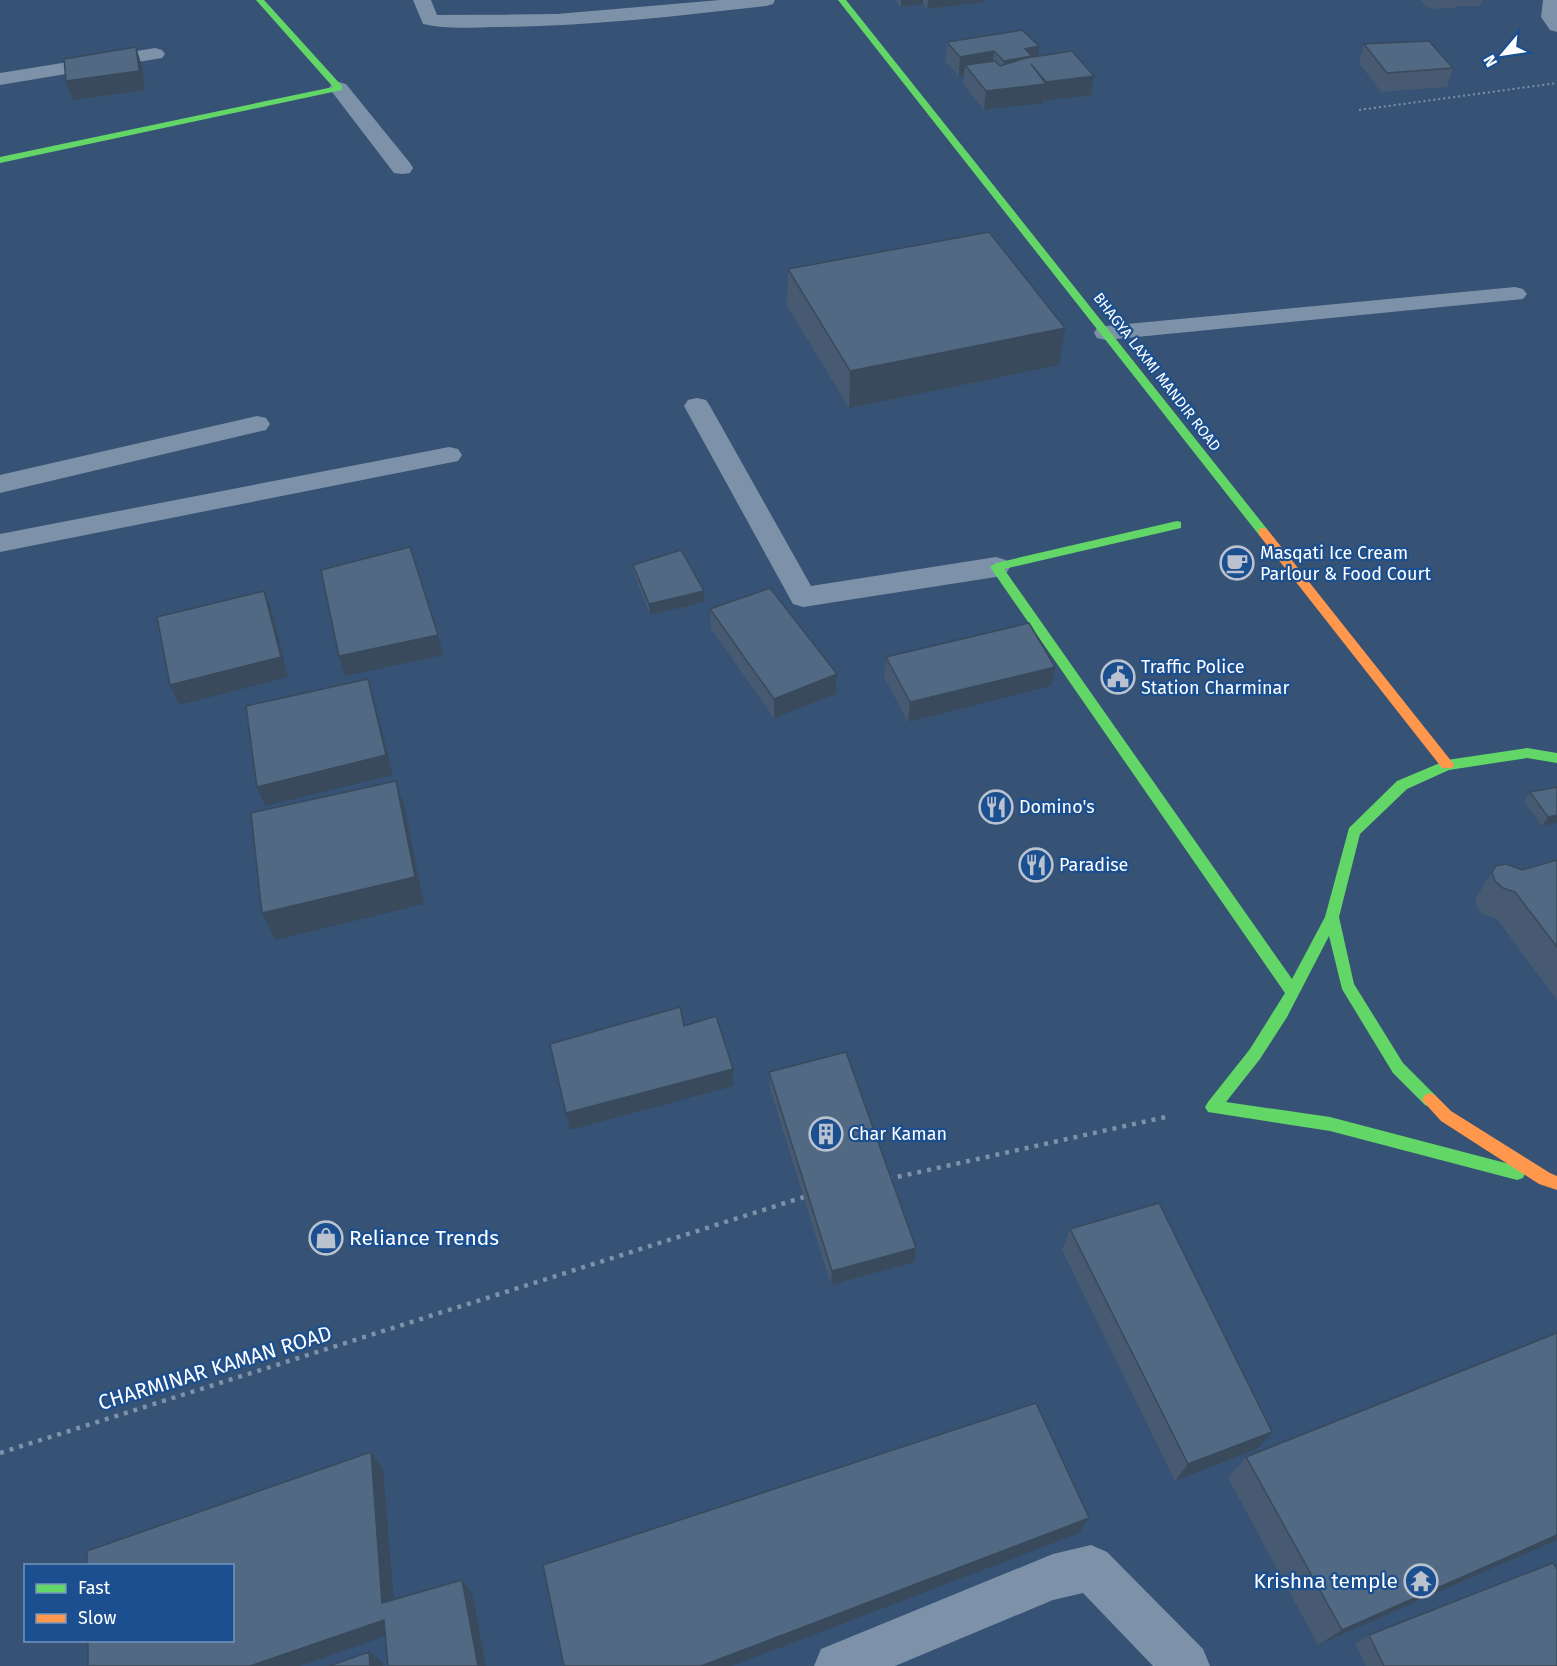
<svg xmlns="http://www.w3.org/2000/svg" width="1557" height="1666" viewBox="0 0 1557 1666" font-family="'Fira Sans',sans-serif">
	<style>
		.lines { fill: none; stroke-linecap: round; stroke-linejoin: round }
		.path-far1 { stroke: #7d92a8; stroke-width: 2; stroke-dasharray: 2 3; stroke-linecap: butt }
		.path { stroke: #7d92a8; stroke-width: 4.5; stroke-dasharray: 4 6; stroke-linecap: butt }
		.street { fill: #7d92a8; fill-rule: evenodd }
		.fast { fill: #63d668; fill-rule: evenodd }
		.slow { fill: #ff974d; fill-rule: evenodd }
		.wall { fill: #475a72 }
		.shaded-wall { fill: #394a5c }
		.building { fill: #526984; stroke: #394a5c; stroke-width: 1.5 }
		.labels { text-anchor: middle; stroke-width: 4.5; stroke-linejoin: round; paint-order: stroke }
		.far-street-label { font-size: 15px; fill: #fff; stroke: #1b4f8f }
		.poi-label { font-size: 18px; fill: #fff; stroke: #1b4f8f; text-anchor: start }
		.near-poi-label { font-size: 21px; fill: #fff; stroke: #1b4f8f; text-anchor: start }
		.near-street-label { font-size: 21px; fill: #fff; stroke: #1b4f8f }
	</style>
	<rect width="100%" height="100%" fill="#365274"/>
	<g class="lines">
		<!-- path-far1 -->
		<path class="path-far1" d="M1359,110L1557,83"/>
		<!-- path -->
		<path class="path" d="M888,1179L1170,1116
			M0,1453L804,1197"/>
		<!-- street -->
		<path class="street" d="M413,0H431L437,15L557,14L720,0H775L773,4L766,6C678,16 590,26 501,27C476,27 447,30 423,24Z
			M1543,0H1557V32L1550,30L1541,17Z
			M155,48L162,50L165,54L162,58L0,85V73Z
			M339,82L346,84L410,163L413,168L410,173L402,174L394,173L329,88L332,84Z
			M1515,287L1523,289L1527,294L1523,299L1106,340L1097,338L1094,333L1097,328L1106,326Z
			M697,398L706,400L710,406L811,586L996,557L1006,560L1010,567L1006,574L996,577L803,607L793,604L684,406L688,400Z
			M257,416L266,418L270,424L266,430L0,493V475Z
			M449,447L458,449L462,455L458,461L0,552V534Z
			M1091,1545L1107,1552L1203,1649L1210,1666H1153L1083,1593L1053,1600L895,1666H814L821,1649L1053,1554Z"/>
		<!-- fast -->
		<path class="fast" d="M256,0H264L342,86V90L0,163V157L333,87Z
			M838,0H846L1267,529V535H1259Z
			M1177,521L1181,522V528L1004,569L1292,979L1325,917L1349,828L1397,781L1447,760L1527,748L1557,753V763L1527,758L1449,770L1407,789L1360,834L1339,917L1354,984L1403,1063L1435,1095L1438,1100L1435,1105L1430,1107L1425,1105L1393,1073L1342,989L1329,936L1287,1017L1260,1059L1226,1102L1330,1117L1517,1166L1523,1168L1525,1173L1523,1178L1517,1180L1330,1131L1208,1112L1205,1107L1208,1102L1250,1049L1285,993L990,567L996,563Z"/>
		<!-- slow -->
		<path class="slow" d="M1263,528L1267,529L1452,762L1454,765L1452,768H1442L1259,535V529Z
			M1430,1093L1435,1095L1451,1111L1550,1173L1557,1176V1190L1539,1184L1441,1121L1422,1100L1425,1095Z"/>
	</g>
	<!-- wall -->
	<path class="wall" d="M895,0H984V2L927,9L923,4L901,7Z
		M1420,0H1482L1480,6H1456L1455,8L1430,9Z
		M947,42L1038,56L1094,76L1091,95L1043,101V103L984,110L963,84L964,75L959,76L945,61Z
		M1364,44L1453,68L1447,87L1381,92L1359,63Z
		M788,269L1059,365L849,408L787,306Z
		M633,565L704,591L705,602L650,615L635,576Z
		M710,609L837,674L836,694L774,718L711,629Z
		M886,657L1051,686L908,722L884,677Z
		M1557,787V823L1542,826L1524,802L1530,792Z
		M1557,860V1000L1497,919L1485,915L1477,908L1475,899L1496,866L1522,870Z
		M769,1072L916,1248L914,1262L831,1285L770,1089Z
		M1070,1229L1257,1449L1175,1481L1062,1250Z
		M1246,1457L1557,1540L1318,1645L1228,1478Z
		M1369,1635L1557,1666H1366L1355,1644Z"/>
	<!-- shaded-wall -->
	<path class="shaded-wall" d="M901,0H923V4L901,7Z
		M928,0H984V2L927,9Z
		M1039,46L1037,65L1002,79L1004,61L1025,49Z
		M136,47L142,66L145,90L73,100L66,81Z
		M994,51L992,70L965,65L964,75L959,76L960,57Z
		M1094,76L1091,95L1044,101L1046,82Z
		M1046,84L1043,103L984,110L986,91Z
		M1065,328L1059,365L849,408L850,371Z
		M264,591L272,611L288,677L179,705L170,685Z
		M704,591L705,602L650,615L649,604Z
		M438,635L443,655L345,676L339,656Z
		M1055,667L1051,686L908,722L910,702Z
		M837,674L836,694L774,718V699Z
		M368,679L374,699L393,775L265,806L257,787Z
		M396,781L405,809L424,904L275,940L262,913Z
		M1557,815V823L1542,826L1548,817Z
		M733,1069V1086L570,1130L566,1113Z
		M916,1248L914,1262L831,1285L832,1271Z
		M1272,1432L1257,1449L1175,1481L1188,1464Z
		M371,1452L383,1469L395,1616L382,1603Z
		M1089,1518L1079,1533L732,1666H701Z
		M1557,1535V1540L1318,1645L1342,1630Z
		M462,1580L472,1593L486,1666H478Z
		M384,1620L397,1632L300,1666H250Z
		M369,1652L383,1663V1666H370Z"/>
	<!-- building -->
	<path class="building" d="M1022,30L1039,46L1025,49L1032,56L1004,61L994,51L960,57L947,42Z
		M1429,41L1453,68L1387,73L1364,44Z
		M136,47L139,71L66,81L64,59Z
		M1072,51L1094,76L1046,82L1031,64L1046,84L986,91L965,65L995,61L1000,66L1026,58Z
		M989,232L1065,328L850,371L788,269Z
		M410,547L438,635L339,656L321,570Z
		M681,550L704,591L649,604L633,565Z
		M770,588L837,674L774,699L710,609Z
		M264,591L281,657L170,685L157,617Z
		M1029,623L1055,667L910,702L886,657Z
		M368,679L386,755L257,787L246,706Z
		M396,781L415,877L262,913L251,813Z
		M1557,787V815L1548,817L1530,792Z
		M1557,860V947L1515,892L1503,888L1495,881L1492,872L1496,866L1506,864L1522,870Z
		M680,1007L684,1026L716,1016L733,1069L566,1113L550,1044Z
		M846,1052L916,1248L832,1271L769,1072Z
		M1159,1203L1272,1432L1188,1464L1070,1229Z
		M1557,1333V1535L1342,1630L1246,1457Z
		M1036,1403L1089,1518L701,1666H564L543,1565Z
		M371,1452L382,1603L462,1580L478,1666H388L384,1620L250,1666H88V1641H232V1566H87V1551Z
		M1553,1563L1557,1569V1666H1384L1369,1635Z
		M369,1652L370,1666H329Z"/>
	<!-- icons -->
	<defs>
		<g id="cafe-ring" transform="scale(1.725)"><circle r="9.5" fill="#1b4f8f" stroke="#b9c2ce" stroke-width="1.5"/><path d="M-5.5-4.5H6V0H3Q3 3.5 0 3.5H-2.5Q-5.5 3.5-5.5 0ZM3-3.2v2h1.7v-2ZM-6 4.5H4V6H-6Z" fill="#b9c2ce"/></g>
		<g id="civic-ring" transform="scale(1.725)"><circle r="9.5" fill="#1b4f8f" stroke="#b9c2ce" stroke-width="1.5"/><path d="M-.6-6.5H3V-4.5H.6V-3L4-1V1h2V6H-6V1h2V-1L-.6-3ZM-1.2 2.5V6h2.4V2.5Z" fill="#b9c2ce"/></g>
		<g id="restaurant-ring" transform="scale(1.725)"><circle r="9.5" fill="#1b4f8f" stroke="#b9c2ce" stroke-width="1.5"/><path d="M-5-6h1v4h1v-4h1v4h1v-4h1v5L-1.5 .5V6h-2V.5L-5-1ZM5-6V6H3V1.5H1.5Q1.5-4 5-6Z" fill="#b9c2ce"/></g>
		<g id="building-ring" transform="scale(1.725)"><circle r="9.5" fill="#1b4f8f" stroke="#b9c2ce" stroke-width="1.5"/><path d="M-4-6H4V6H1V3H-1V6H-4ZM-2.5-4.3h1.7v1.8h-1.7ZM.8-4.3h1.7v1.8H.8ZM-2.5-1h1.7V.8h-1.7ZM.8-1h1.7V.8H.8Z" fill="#b9c2ce"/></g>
		<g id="shop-ring" transform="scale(1.725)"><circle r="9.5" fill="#1b4f8f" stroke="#b9c2ce" stroke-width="1.5"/><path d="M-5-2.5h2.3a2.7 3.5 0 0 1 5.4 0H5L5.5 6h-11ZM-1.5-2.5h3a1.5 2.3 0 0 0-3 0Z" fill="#b9c2ce"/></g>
		<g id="temple-ring" transform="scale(1.725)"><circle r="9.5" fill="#1b4f8f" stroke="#b9c2ce" stroke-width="1.5"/><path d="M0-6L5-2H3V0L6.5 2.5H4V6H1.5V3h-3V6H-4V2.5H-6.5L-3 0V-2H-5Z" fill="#b9c2ce"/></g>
	</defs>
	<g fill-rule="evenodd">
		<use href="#cafe-ring" x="1237" y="563"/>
		<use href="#civic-ring" x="1118" y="677"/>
		<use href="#restaurant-ring" x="996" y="807"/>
		<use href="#restaurant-ring" x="1036" y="865"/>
		<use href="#building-ring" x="826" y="1134"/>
		<use href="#shop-ring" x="326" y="1238"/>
		<use href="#temple-ring" x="1421" y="1581"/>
	</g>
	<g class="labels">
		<!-- far-street labels -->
		<g class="far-street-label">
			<text transform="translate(1157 372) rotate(52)" y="5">BHAGYA LAXMI MANDIR ROAD</text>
		</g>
		<!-- poi labels -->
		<g class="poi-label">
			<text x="1260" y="559">Masqati Ice Cream<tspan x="1260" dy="21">Parlour &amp; Food Court</tspan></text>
			<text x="1141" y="673">Traffic Police<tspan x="1141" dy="21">Station Charminar</tspan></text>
			<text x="1019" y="813">Domino's</text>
			<text x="1059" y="871">Paradise</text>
			<text x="849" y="1140">Char Kaman</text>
		</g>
		<!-- near-poi labels -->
		<g class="near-poi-label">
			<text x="349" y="1245">Reliance Trends</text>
			<text x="1398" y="1588" text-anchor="end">Krishna temple</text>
		</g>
		<!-- near-street labels -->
		<g class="near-street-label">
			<text transform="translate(215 1368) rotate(-17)" y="7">CHARMINAR KAMAN ROAD</text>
		</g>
	</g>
	<!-- legend -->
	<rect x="24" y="1564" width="210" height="78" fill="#1b4f8f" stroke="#7695bc" stroke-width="1.5"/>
	<rect x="36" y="1584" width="30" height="9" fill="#63d668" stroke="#7695bc" stroke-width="1.5"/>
	<text x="78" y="1594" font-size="18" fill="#ffffff">Fast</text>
	<rect x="36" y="1614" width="30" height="9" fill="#ff974d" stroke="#7695bc" stroke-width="1.5"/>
	<text x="78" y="1624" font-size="18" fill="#ffffff">Slow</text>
	<!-- north arrow -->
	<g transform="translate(1503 54) rotate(241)" stroke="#1b4f8f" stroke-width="4.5" paint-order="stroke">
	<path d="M0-4.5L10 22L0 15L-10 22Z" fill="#ffffff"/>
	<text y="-9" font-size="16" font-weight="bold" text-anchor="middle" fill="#ffffff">N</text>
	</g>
</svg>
